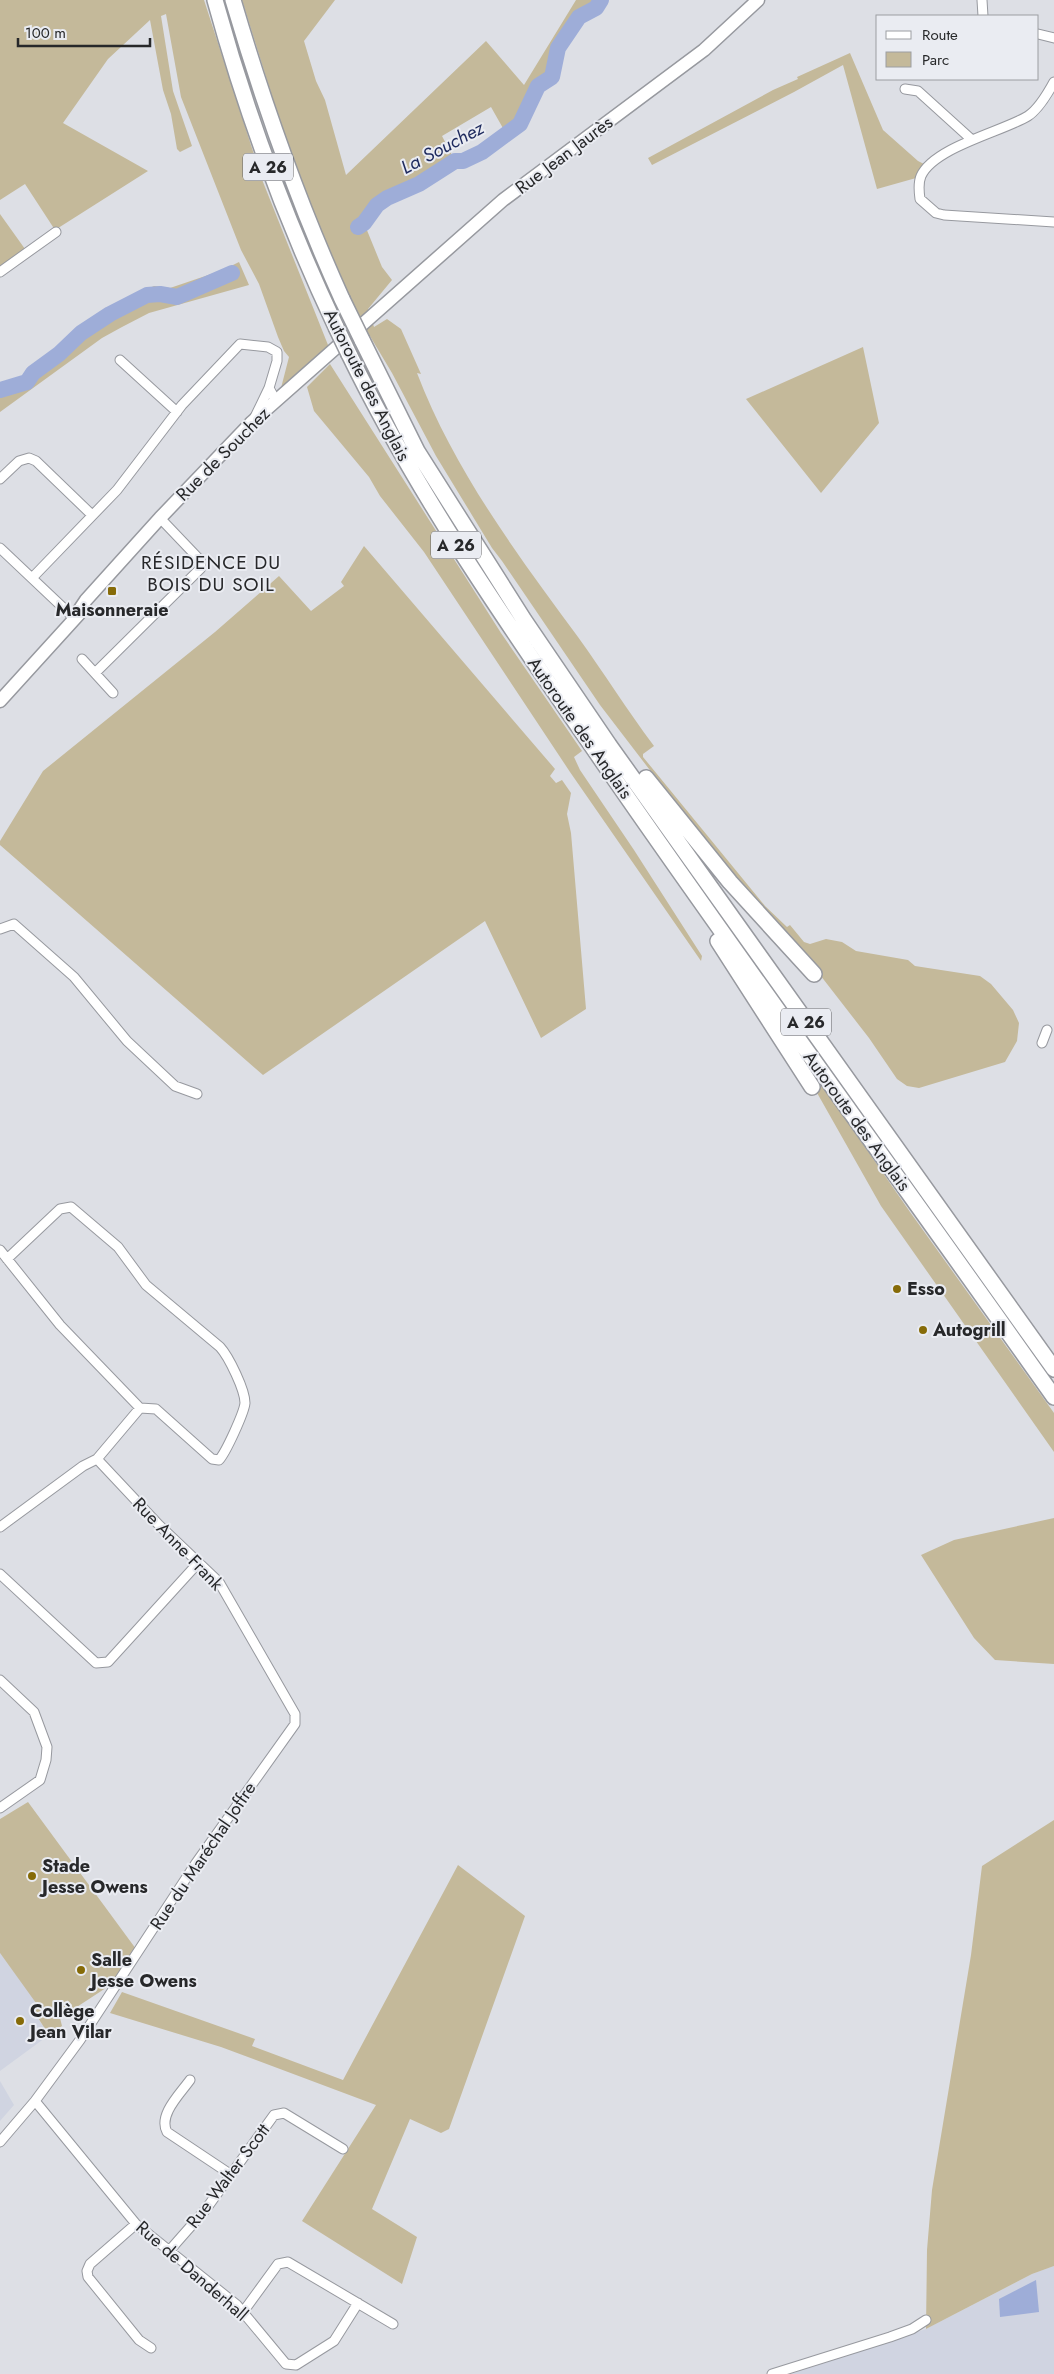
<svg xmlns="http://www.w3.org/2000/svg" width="1054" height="2374" viewBox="0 0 1054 2374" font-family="Jost,sans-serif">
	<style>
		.built { fill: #d0d4e1 }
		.green { fill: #c4b99a }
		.water { fill: #9eadd8 }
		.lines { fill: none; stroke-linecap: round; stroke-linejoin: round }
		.river { stroke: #9eadd8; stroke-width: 16 }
		.street-casing { stroke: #97999f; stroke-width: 11 }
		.secondary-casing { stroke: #97999f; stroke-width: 15 }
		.highway-casing { stroke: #97999f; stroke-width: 18 }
		.street { stroke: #fff; stroke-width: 9 }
		.secondary { stroke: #fff; stroke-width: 12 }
		.highway { stroke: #fff; stroke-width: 15 }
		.highway-bridge-casing { stroke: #97999f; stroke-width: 18; stroke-linecap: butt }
		.highway-bridge { stroke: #fff; stroke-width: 15 }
		.poi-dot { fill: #866b08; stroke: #eaecf2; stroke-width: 2 }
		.labels { text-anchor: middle; stroke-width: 4; stroke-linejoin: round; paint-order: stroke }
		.shield { fill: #eaecf2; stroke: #626366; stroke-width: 1 }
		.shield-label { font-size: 16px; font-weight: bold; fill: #27282a }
		.street-label { font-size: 18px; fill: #27282a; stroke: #eaecf2 }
		.poi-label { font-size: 18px; font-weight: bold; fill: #27282a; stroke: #eaecf2; text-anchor: start }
		.water-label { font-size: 19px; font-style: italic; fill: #1d295d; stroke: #eaecf2 }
		.neighbourhood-label { font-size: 19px; letter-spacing: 1px; fill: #27282a; stroke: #eaecf2 }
	</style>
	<rect width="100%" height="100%" fill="#dddfe5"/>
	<!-- built -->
	<path class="built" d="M0,1953L37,2003L31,2008L49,2035L0,2071Z
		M0,2081L14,2105L0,2121Z
		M1054,2266V2374H791L926,2329L1032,2274Z"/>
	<!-- green -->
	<path class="green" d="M0,0H204L263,182L330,350L281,388L289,357L284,351L278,337L259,284L241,250L181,97L166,14L161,16L173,91L192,146L180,152L177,149L171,114L163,90L150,20L108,59L63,123L148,171L55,230L25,184L0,200Z
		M242,0H335L304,41L316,81L325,100L346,175L486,41L524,85L576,0H602L598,6L579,17L558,48L552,77L538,86L531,96L523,119L508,133L504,130L491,107L442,136L455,161C443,168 432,176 421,183C395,197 381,196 364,223L382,267L392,280L368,309L374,327L387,319L401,329L421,374L417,373C454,470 517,554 578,637C604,673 627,710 654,746L643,754V757L765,906L787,927L790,925L804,942L810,944L826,939L842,942L856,951L908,960L915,966L980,976L991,984L1013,1010L1019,1023L1017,1041L1005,1062L919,1088L907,1086L897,1079L869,1038L817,971L718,859L600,705L502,561L492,548L436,456L392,373L358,316L322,236L290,154Z
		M850,53L883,130L918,161L928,166L916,178L877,189L843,65L794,92L652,165L648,158L773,90L798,79L797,77Z
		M0,214L25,249L0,267Z
		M239,262L249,285L149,313L122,327L102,338L0,412V389L23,377L109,307L154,286L170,288L223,270Z
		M863,347L879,423L821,493L746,399Z
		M330,364L501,633L582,751L574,757L580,770L634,850L702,956L701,961L570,772L424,552L380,496L369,477L314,411L307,387Z
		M364,546L555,769L550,776L556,783L562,780L571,793L567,814L571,833L586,1009L541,1038L485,921L263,1075L0,845V841L43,771L215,632L279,576L311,611L344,586L341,582Z
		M804,1059L910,1212L1054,1413V1452L881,1206L799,1061Z
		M1054,1518V1664L995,1660L974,1638L921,1555L954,1540Z
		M28,1802L136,1949L115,1982L60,2018L62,2026L49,2035L31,2007L36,2003L0,1953V1819Z
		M1054,1820V2266L1032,2274L926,2329L927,2250L932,2190L971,1955L982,1866Z
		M458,1865L525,1916L449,2129L441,2133L410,2119L372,2209L417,2237L402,2284L302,2221L376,2105L221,2047L110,2013L122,1992L255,2039L252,2046L343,2080Z"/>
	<!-- water -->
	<path class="water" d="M1036,2280L1039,2312L1000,2317L999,2299Z"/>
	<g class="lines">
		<!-- river -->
		<path class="river" d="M358,227L364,223L377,205L387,198L419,184L455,161H463L482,152L520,124L538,86L552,77L558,48L579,17L596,8L601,0
			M0,390L27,382L33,373L59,354L81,333L110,314L147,295L160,294L177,297L232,273"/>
		<!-- street casing -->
		<g class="street-casing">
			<path id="street" d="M982,0L983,16
				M1038,34L1054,38
				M1054,82C1048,93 1039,109 1028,116C1004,131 934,147 921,176C918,183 919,192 920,199L936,213L944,215L1054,222
				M905,89L918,91L971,139
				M0,272L56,232
				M120,360L177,412
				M255,417L269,388
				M0,479L19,461L29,458L36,461L92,515
				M0,548L74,618
				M33,577L117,490L182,405L240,344L268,347L277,352V361L269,388L276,401
				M82,659L113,693
				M95,673L201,568V561L160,518
				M0,929L14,924L74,977L127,1041L175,1086L197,1094
				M1042,1043L1047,1030
				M0,1250L60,1325L140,1408
				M7,1259L60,1209L71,1207L118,1247L146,1285L220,1347C229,1357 245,1390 245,1403C244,1413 226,1452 219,1460L212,1459L156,1409L140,1408
				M0,1527L83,1466L97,1459L140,1408
				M0,1574L96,1663L108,1662L199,1562
				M0,1680L34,1712L47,1747L46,1760L40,1780L0,1808
				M190,2080C180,2094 158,2115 167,2132L230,2174
				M35,2101L136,2224L237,2305L286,2364L296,2365L334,2341L358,2303
				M0,2142L35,2101L80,2040L196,1863L295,1724V1714L219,1582L159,1525L97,1459
				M136,2224L90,2264L87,2271L88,2277L139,2340L151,2348
				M169,2251L206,2209L274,2115L284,2113L343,2149
				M243,2312L278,2264L288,2262L393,2324
				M772,2374L890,2337L912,2329L926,2320"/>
		</g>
		<!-- secondary casing -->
		<g class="secondary-casing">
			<path id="secondary" d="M74,618L86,600L160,518L252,422L503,200L704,50L758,0
				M0,701L79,614"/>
		</g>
		<!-- highway casing -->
		<g class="highway-casing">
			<path id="highway" d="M215,0C246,113 286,221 336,327
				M233,0C263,102 298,202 342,299
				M362,340L417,451L524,620L609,745L1054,1369
				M349,354C422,504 519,640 614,778C758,986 908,1190 1054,1397
				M646,778L730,882L814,974
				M718,941L812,1087"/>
		</g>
		<!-- street -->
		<use href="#street" class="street"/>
		<!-- secondary -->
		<use href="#secondary" class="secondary"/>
		<!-- highway -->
		<use href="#highway" class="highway"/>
		<!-- highway-bridge casing -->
		<g class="highway-bridge-casing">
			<path id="highway-bridge" d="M342,299L362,340
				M336,327L349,354"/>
		</g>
		<!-- highway-bridge -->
		<use href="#highway-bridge" class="highway-bridge"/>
	</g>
	<!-- markers -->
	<g class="poi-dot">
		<rect x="107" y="586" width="10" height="10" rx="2.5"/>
		<circle cx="897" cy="1289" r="5"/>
		<circle cx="923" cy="1330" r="5"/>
		<circle cx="32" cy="1876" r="5"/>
		<circle cx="81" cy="1970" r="5"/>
		<circle cx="20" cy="2021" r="5"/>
	</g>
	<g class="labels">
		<!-- shield labels -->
		<g class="shield">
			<rect x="243" y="153.5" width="50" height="27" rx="4"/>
			<rect x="431" y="531.5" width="50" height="27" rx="4"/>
			<rect x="781" y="1008.5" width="50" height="27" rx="4"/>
		</g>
		<g class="shield-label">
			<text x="268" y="173">A 26</text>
			<text x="456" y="551">A 26</text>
			<text x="806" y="1028">A 26</text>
		</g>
		<!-- street labels -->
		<g class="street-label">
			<text transform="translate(564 155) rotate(-37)" y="6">Rue Jean Jaurès</text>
			<text transform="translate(367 385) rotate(63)" y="6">Autoroute des Anglais</text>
			<text transform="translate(223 454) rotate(-45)" y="6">Rue de Souchez</text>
			<text transform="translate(580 728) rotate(55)" y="6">Autoroute des Anglais</text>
			<text transform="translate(857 1121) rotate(54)" y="6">Autoroute des Anglais</text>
			<text transform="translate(178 1544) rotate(46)" y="6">Rue Anne Frank</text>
			<text transform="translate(203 1856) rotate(-56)" y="6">Rue du Maréchal Joffre</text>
			<text transform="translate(228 2176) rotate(-53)" y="6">Rue Walter Scott</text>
			<text transform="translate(192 2271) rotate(41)" y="6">Rue de Danderhall</text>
		</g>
		<!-- poi labels -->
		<g class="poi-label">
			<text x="112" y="616" text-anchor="middle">Maisonneraie</text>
			<text x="907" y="1295">Esso</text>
			<text x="933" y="1336">Autogrill</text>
			<text x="42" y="1872">Stade<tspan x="42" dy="21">Jesse Owens</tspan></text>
			<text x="91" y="1966">Salle<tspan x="91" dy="21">Jesse Owens</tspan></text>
			<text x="30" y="2017">Collège<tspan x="30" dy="21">Jean Vilar</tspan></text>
		</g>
		<!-- water labels -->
		<g class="water-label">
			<text transform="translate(442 147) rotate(-28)" y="7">La Souchez</text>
		</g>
		<!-- neighbourhood labels -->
		<g class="neighbourhood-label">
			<text x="211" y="569">RÉSIDENCE DU<tspan x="211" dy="22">BOIS DU SOIL</tspan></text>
		</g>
	</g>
	<!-- legend -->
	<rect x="876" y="15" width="162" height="65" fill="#eaecf2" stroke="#9c9ea2"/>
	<rect x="886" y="31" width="25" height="8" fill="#ffffff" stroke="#9c9ea2"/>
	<text x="922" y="40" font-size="15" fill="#27282a">Route</text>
	<rect x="886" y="52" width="25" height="15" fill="#c4b99a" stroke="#9c9ea2"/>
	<text x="922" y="65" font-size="15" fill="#27282a">Parc</text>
	<!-- scale -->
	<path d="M18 38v8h132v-8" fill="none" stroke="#27282a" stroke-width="2.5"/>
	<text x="25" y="38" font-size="15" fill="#27282a" stroke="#eaecf2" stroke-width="4" paint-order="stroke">100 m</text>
</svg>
